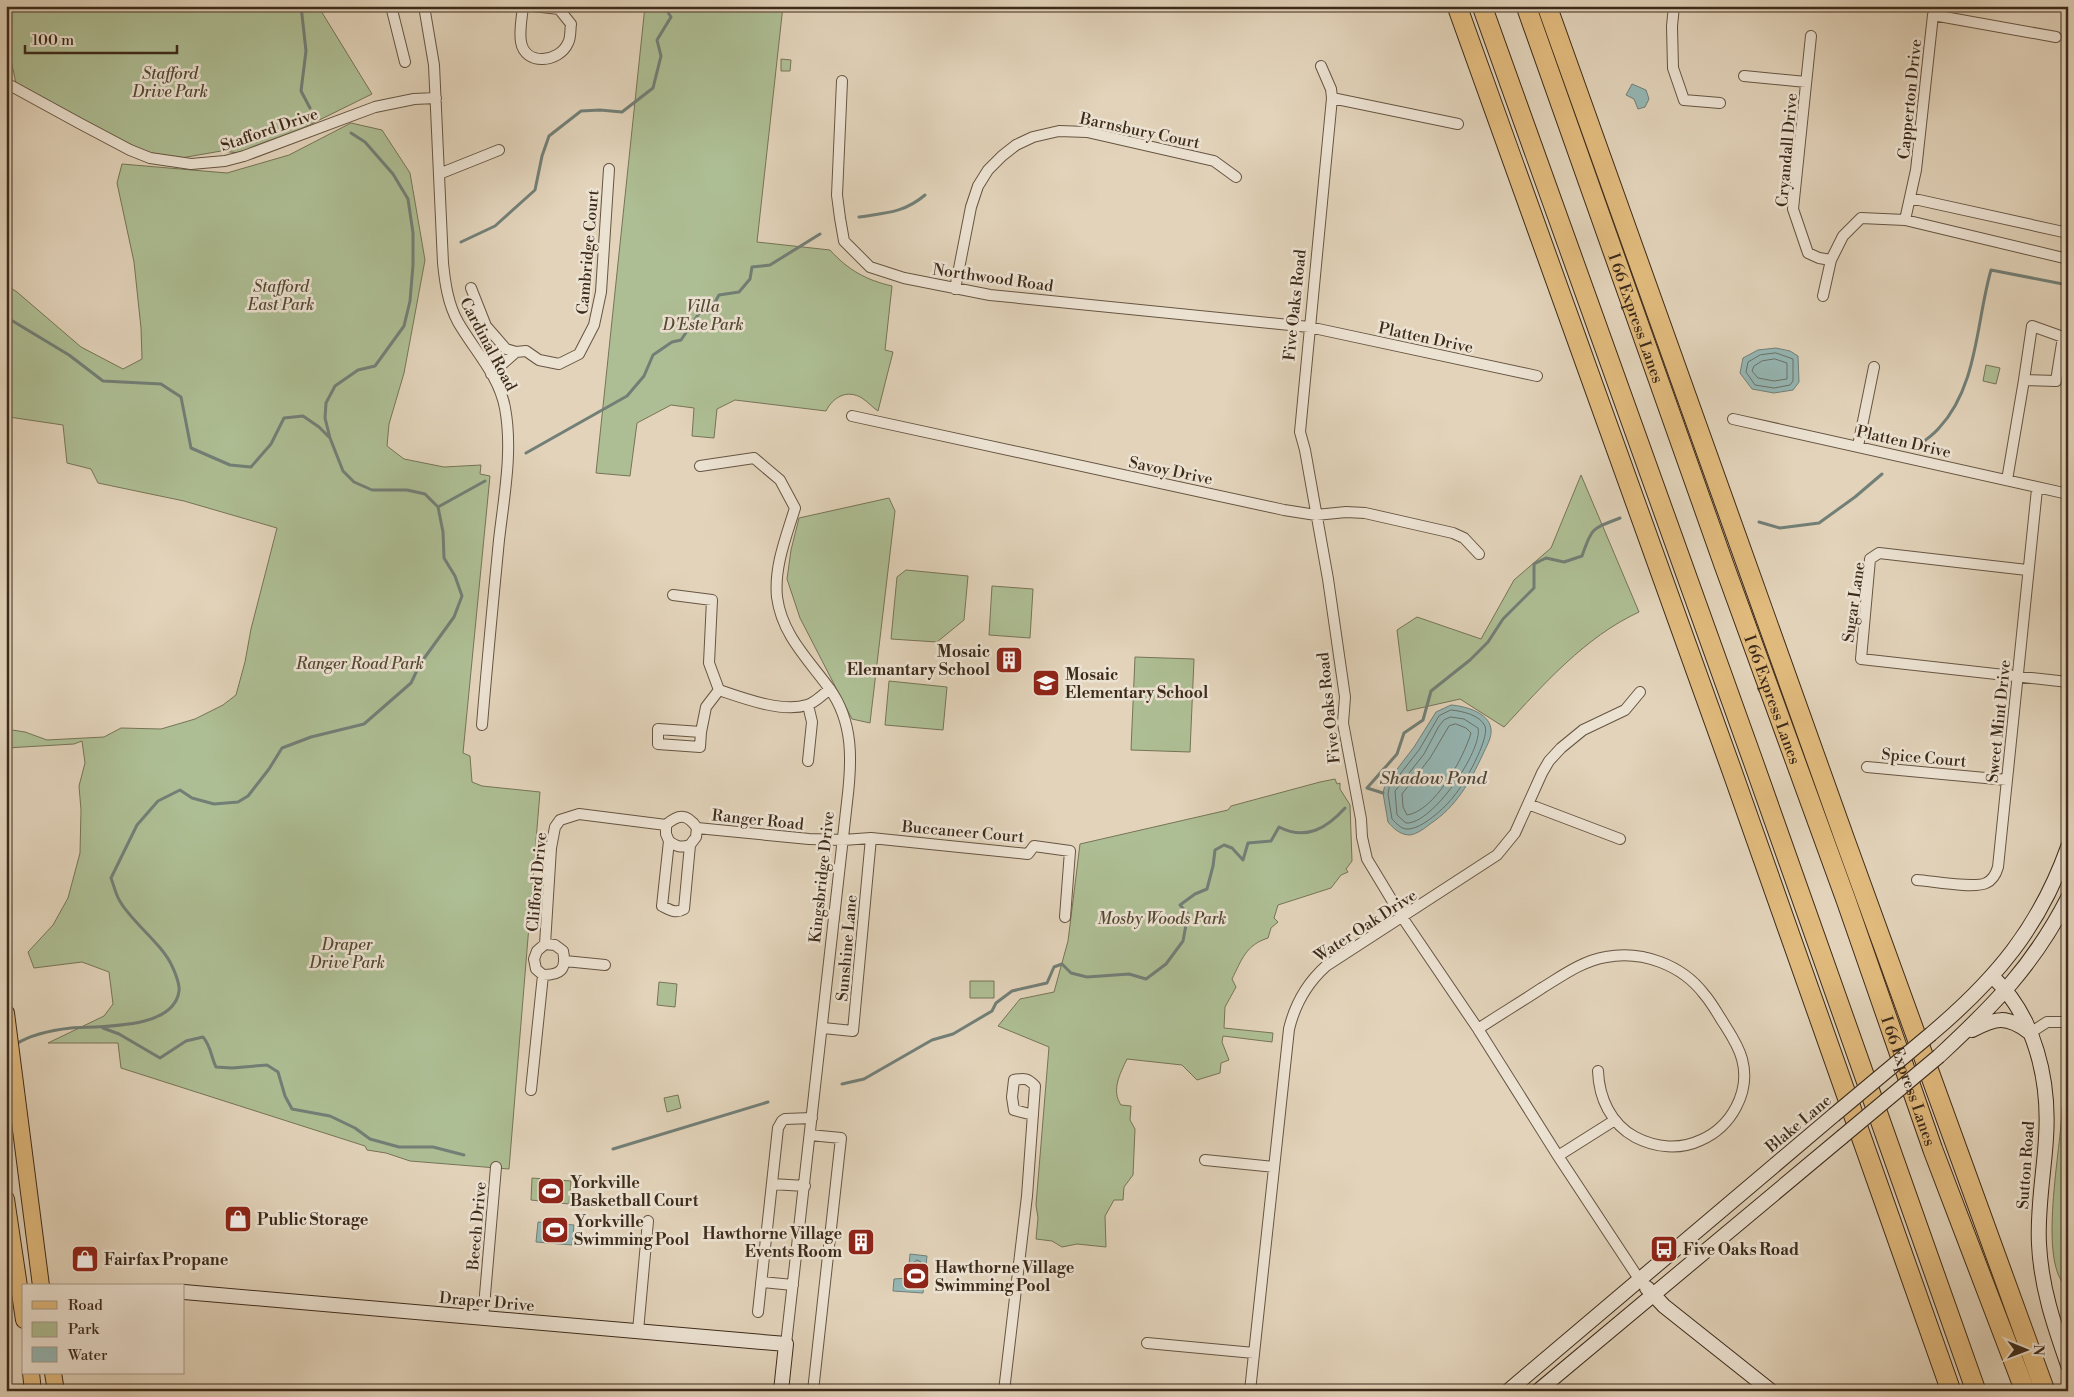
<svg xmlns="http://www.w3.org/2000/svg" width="2074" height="1397" viewBox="0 0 2074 1397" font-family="'Libre Bodoni',serif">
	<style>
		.green { fill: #aebe94; stroke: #767457 }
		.water { fill: #95b7b5; stroke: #727f77 }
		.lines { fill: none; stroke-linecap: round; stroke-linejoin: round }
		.shore { stroke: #697168; stroke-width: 1 }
		.stream { stroke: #727f77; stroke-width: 3 }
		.street-casing { stroke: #665542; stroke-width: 12 }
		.secondary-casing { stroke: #3d2b1a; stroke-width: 16 }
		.primary-casing { stroke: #3d2b1a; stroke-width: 18 }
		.highway-casing { stroke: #3d2b1a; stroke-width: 21 }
		.street { stroke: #ece2d2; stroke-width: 10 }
		.secondary { stroke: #ece2d2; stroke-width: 14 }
		.primary { stroke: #e1ba7d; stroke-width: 16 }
		.highway { stroke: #e1ba7d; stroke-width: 19 }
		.secondary-bridge-casing { stroke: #3d2b1a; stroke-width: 16; stroke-linecap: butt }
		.secondary-bridge { stroke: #ece2d2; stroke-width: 14 }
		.labels { text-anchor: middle; stroke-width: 5; stroke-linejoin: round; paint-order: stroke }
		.park-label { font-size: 16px; font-style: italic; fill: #544832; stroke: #ece2d2 }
		.street-label { font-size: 16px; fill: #3d2b1a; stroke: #ece2d2 }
		.poi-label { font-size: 16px; font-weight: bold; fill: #3d2b1a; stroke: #ece2d2; text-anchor: start }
		.water-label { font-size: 18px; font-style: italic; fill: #4f4739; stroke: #ece2d2 }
	</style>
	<rect width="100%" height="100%" fill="#e2d3ba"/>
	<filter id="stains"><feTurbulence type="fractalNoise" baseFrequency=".004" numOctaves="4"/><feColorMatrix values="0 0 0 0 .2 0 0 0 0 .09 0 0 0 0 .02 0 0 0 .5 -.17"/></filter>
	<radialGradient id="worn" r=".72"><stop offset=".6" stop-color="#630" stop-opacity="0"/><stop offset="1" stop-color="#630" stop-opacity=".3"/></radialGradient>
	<!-- green -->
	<path class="green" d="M6,6H318L372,94L297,131L240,153L221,151L164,161L17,88L6,37Z
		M645,6H783L757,242L830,250C848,270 866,280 892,286L885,350L893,352L878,411C872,407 868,402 862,398C847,389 833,397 826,411L735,400L717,409L714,438L692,436L694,408L671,405L637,423L630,476L596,473Z
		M781,59L791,60L790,71H781Z
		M351,123L382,130L410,173L425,260L404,373L389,424L387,446L404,459L444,467L481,465L480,474L490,476L463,753L470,756L472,782L482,786L540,792L509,1169L410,1161L386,1153L367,1150L365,1146L121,1068L118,1043H48L104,1016L113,1004L109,972L82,962L34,968L28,952L53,925L68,898L80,853L81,810L79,786L85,763L82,741L74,744L6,748V729L25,732L47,740L104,737L121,728L161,729L195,719L223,705L236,695L245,662L251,629L277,528L184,501L98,483L91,469L67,463L63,425L9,417L6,409V285L17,292L81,347L123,369L142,359L141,328L134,262L117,183L122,164L227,173L289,155Z
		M1986,365L2000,368L1996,384L1983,381Z
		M1581,475L1639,612C1585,637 1544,684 1504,727L1460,699L1407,711L1397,630L1417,617L1481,639L1514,580L1551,548Z
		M889,498L895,511L870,723L852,719L800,618L787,579L791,550L799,518Z
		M906,570L968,576L964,620L937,642L891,639L897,577Z
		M992,586L1033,589L1030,638L989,635Z
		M1135,657L1194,659L1190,752L1131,750Z
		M889,681L947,687L943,730L885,725Z
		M1335,779L1337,784L1340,783V789L1350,805L1352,861L1346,869L1348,872L1341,875L1331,888L1278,905L1274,918L1278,922L1271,928L1268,938C1246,945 1242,959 1232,979L1236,987L1225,1007L1224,1028L1273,1033L1272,1042L1223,1036L1222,1042L1229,1060L1221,1063L1220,1073L1197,1080L1182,1065L1127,1059C1120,1074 1111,1090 1121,1105L1131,1106L1130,1120L1135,1129L1133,1175L1124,1187L1123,1200H1114L1105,1216L1106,1247L1077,1244L1062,1247L1052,1241L1036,1239L1038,1218L1036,1205L1049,1047L998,1026L1020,999L1054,992L1068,941L1080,844L1228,810L1231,806L1320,782Z
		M970,981H994V998H970Z
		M659,982L677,984L675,1007L657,1005Z
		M678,1095L681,1108L667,1112L664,1098Z
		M2068,1096V1288C2036,1265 2062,1146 2062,1107Z
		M532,1178L571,1181L569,1204L531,1200Z"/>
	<!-- water -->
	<path class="water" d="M1632,84L1646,90L1649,99L1645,107L1638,109L1634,99L1626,95Z
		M1776,348L1790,351L1798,356L1799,382L1793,390L1774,393L1752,389L1740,373L1743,358L1758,350Z
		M1451,705C1464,706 1489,712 1491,729C1492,738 1486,747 1483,754C1470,782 1456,807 1430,824C1425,828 1417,834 1410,835C1400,835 1393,828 1388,822L1383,793L1385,785L1414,747L1436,712Z
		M538,1222L574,1225L572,1245L536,1242Z
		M910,1254L927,1256L923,1293L893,1291L894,1279L908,1278Z"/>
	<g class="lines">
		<!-- shore -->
		<path class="shore" d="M1776,353L1793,359V381L1790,385L1774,388L1755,385L1746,372L1748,362L1760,355Z
			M1775,359L1787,363V379L1774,381L1758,378L1752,371L1754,366L1762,361Z
			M1451,710C1462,711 1480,715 1485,726C1490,739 1463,786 1454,796C1446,807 1421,830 1407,829C1401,829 1396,823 1392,819L1388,794L1389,788L1419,750L1439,716Z
			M1451,717L1464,719L1478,728C1483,750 1432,825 1406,823L1397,815L1395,791L1424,754L1439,726L1444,720Z
			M1456,724L1466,728L1471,733C1464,757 1435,811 1407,815L1403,807L1402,794L1430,758L1449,726Z
			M544,1228L566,1230L567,1238L565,1240L543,1238L542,1230Z
			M917,1260L921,1262L918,1286L916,1288L910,1287L908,1284L913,1279L915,1262Z"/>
		<!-- stream -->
		<path class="stream" d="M301,6L306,51L301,91L310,108
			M859,217C885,213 904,213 925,195
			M461,242L495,226L535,190L542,156L549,136L581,111L600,110L622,112L653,88L661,56L657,40L671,17L664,6
			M6,317L69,355L103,381L161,384L181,397L191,448L230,465L251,467L271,444L284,418L303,416L319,427L330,438L343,471L354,482L372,490H407L425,494L438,507L443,532L444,558L455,576L462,596L454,617L420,664L411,683L364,724L311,737L282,748L269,769L248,796L238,802L214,804L192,798L180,790L158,801L137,825L111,878C114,886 116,896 121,903C134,924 162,944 172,966C175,972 180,985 179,991C174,1030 100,1026 71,1028C53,1030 32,1034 16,1044
			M330,438L325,418L326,403L335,386L358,370L375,366L404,326L410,301L413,265V233L408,199L393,174L365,142L351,133
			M1922,443C1928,438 1934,434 1939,428C1978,386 1976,322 1991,270L2068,285
			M526,453L627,396L644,376L653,355L672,342L681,340L700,312L709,313L719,295L739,292L750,279L752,267L770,265L820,234
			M438,507L485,481
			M1759,522L1780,528L1819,523L1855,497L1882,474
			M1383,793L1367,788L1397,754L1404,733L1423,720L1431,691L1470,660L1488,642L1503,619L1534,588V564L1546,558L1564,562L1582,556C1592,527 1592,529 1620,518
			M103,1028L119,1034L160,1058L186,1041L203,1037C211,1046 211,1057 216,1067L232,1068L267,1065L278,1072L285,1096L292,1109L330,1116L355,1128L370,1139L399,1147H433L464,1155
			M842,1084L864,1079L932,1040L953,1034L992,1011L996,1003L1012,991L1047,983L1054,967L1062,964L1071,973L1087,977L1129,974L1146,979L1166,964L1183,941L1188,914L1180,905L1195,894L1207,889L1213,866L1215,850L1224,845L1232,848L1243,860L1248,843L1271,841L1279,827C1306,841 1327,828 1345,808
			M613,1149L768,1102"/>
		<!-- street casing -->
		<g class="street-casing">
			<path id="street" d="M391,6L405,62
				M424,6L434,65L443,263C445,283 448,304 458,322C474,350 499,375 505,408C513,451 504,496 499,540C493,602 487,663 482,725
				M523,6C522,17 519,31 521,42C525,66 559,63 568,43C571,38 570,30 571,24L559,9L533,6
				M1674,6L1672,26L1673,68L1684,100L1720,103
				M1811,36L1793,209L1808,253L1819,258L1831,260
				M1321,66L1331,89L1332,98L1300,432L1305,450L1328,579L1345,697L1343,723L1361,819L1362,837L1367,859L1402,917L1478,1029L1558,1156L1639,1279
				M1744,76L1806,82
				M842,81L837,195L840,218L844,241L870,267L904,278L990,295L1309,327L1537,376
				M6,83L79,123L130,150L150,158L191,164L225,161L244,156L375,107L414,99L436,98
				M1332,98L1458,124
				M439,174L499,150
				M1910,198L2068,233
				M1905,220L1916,170L1933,15L2056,37
				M471,288L486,326L506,349L516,352L526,351L539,360L559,364L579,354L594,325L601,292L609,169
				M955,289L971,207L978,186L988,170L1002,156L1016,145L1033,137L1059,131L1087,132L1214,161L1236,177
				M1823,296L1831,260L1843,236L1861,218L1905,220L2068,259
				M491,374L516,352
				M852,416L1284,510L1316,515L1346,512L1365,513L1453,533L1464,538L1479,554
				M1733,419L2068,494
				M1858,446L1874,367
				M700,466L754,458L780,480L795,508C786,537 774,567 777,597C782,635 808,659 829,688C854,722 852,762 847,802L786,1344
				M2007,480L2024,380L2056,381L2063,337L2032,326L2024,380
				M2027,570L1879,553L1870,559L1861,659L2068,682
				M673,595L712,600L709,663L719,690C743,698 782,713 807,705C815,703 823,694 830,689
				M808,705L812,722L808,761
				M701,732L700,747L658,744V729L701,732L706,707L719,690
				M1867,767L2007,780
				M1528,804L1620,839
				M666,825C678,814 687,813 697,828L809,839L843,840L871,838L1028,854L1034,846L1070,851L1065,917
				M666,825V834L669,841L662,906C670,910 676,914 684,909L690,845L696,837L697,828
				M669,841C677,847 681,848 690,845
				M1917,880C1932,881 1974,889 1986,883C1993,880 1996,874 1998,867L2037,489
				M565,961L605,965
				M543,975C560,975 567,970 563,951L555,945L545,944
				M823,1028L853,1031L871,838
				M1478,1029C1499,1015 1521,1002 1542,988C1562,976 1582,961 1606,957C1642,950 1682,965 1704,994C1711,1002 1716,1011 1721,1019C1729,1032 1738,1044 1742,1059C1751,1092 1731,1127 1701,1140C1680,1150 1656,1148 1635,1137C1611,1124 1599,1098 1598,1071
				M2030,1033L2047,1022H2068
				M531,1090L543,975L536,969L534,959L537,951L545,944L551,848L555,827L560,820L579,814L666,825
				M810,1135L841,1138L813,1391
				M1558,1156L1615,1120
				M1205,1160L1274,1167
				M772,1184L805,1186
				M761,1282L793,1285
				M758,1312L778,1128L782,1121L785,1119L812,1118
				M483,1318L496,1167
				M638,1331L648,1221
				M1147,1343L1254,1353
				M1004,1391L1027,1196L1035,1086C1028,1078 1024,1078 1014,1080L1012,1097L1014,1110L1033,1115
				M1250,1391L1289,1029C1295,1004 1306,984 1326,966L1497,855L1515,833L1542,773L1549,761L1561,748L1583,730L1625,710L1640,692"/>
		</g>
		<!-- secondary casing -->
		<g class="secondary-casing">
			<path id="secondary" d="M1993,977C2035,1017 2050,1080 2046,1138C2044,1173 2037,1209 2039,1244C2041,1287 2054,1325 2068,1365
				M1972,1030C1996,1018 2006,1015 2029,1032
				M1931,1034C1996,979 2039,928 2068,847
				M1939,1056C1994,1005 2033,966 2068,898
				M1647,1288L1664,1306L1771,1391
				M184,1292L786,1344L781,1391
				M1508,1391L1834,1115
				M1538,1391L1842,1137"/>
		</g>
		<!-- primary casing -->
		<g class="primary-casing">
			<path id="primary" d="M6,1013L41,1286
				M6,1199L24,1320
				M31,1373L33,1391
				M53,1373L56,1391"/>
		</g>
		<!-- highway casing -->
		<g class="highway-casing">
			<g id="highway">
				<path d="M1457,6L1732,771L1951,1391"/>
				<path d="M1482,6L1753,761L1976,1391"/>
				<path id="s1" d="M1526,6L1724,565L1846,900L1933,1150L2025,1391"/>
				<path d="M1547,6L1845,840L2045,1391"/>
			</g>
		</g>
		<!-- street -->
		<use href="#street" class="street"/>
		<!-- secondary -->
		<use href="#secondary" class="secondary"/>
		<!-- primary -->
		<use href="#primary" class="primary"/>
		<!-- highway -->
		<use href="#highway" class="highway"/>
		<!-- secondary-bridge casing -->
		<g class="secondary-bridge-casing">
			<path id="secondary-bridge" d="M1834,1115L1931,1034
				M1842,1137L1939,1056"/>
		</g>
		<!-- secondary-bridge -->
		<use href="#secondary-bridge" class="secondary-bridge"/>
	</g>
	<!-- icons -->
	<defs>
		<g id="building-square" transform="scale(1.4375)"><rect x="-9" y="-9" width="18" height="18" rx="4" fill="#8f2418" stroke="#ece2d2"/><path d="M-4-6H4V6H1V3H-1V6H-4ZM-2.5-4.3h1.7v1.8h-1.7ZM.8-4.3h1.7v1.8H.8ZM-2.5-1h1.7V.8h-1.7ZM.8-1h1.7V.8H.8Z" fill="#fff"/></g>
		<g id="school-square" transform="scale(1.4375)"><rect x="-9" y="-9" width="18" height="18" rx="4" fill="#8f2418" stroke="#ece2d2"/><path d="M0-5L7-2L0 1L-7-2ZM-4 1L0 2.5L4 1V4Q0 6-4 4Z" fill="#fff"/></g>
		<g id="stadium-square" transform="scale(1.4375)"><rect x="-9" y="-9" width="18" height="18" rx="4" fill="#8f2418" stroke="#ece2d2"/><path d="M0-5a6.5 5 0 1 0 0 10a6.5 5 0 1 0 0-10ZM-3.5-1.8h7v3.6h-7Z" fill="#fff"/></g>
		<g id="shop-square" transform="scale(1.4375)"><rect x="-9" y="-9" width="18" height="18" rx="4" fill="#8f2418" stroke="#ece2d2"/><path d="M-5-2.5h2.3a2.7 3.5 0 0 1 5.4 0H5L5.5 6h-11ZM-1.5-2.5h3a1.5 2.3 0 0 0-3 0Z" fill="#fff"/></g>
		<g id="bus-square" transform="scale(1.4375)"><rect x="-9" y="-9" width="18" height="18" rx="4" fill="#8f2418" stroke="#ece2d2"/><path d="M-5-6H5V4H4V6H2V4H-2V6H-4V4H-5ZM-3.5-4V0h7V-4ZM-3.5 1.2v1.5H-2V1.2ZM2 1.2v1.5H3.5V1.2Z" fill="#fff"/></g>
	</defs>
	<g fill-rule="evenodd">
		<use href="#building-square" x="1009" y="660"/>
		<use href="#school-square" x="1046" y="683"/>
		<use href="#stadium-square" x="551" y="1191"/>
		<use href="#shop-square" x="238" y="1219"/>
		<use href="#stadium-square" x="555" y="1230"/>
		<use href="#building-square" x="861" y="1242"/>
		<use href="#bus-square" x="1664" y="1249"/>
		<use href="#shop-square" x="85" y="1259"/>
		<use href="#stadium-square" x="916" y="1276"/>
	</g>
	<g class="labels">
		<!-- park labels -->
		<g class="park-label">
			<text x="170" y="79">Stafford<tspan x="170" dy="18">Drive Park</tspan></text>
			<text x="281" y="292">Stafford<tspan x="281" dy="18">East Park</tspan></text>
			<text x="703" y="312">Villa<tspan x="703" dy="18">D'Este Park</tspan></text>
			<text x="360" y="669">Ranger Road Park</text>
			<text x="1162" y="924">Mosby Woods Park</text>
			<text x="347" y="950">Draper<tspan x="347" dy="18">Drive Park</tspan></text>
		</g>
		<!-- street labels -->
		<g class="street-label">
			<text transform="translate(1909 99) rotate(-84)" y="6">Capperton Drive</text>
			<text transform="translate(269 129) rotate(-19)" y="6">Stafford Drive</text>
			<text transform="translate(1140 130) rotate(12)" y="6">Barnsbury Court</text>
			<text transform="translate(1786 150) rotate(-85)" y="6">Cryandall Drive</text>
			<text transform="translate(587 252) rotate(-85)" y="6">Cambridge Court</text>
			<text transform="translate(993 277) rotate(8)" y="6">Northwood Road</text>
			<text transform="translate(1294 305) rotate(-84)" y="6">Five Oaks Road</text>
			<text dy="6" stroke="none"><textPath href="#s1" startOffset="331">I 66 Express Lanes</textPath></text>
			<text transform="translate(1426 337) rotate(12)" y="6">Platten Drive</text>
			<text transform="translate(489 344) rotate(62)" y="6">Cardinal Road</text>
			<text transform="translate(1904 441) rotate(13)" y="6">Platten Drive</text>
			<text transform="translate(1171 470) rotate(12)" y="6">Savoy Drive</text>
			<text transform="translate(1853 602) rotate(-82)" y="6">Sugar Lane</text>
			<text dy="6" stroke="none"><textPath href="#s1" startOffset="736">I 66 Express Lanes</textPath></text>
			<text transform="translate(1328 708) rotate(-96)" y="6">Five Oaks Road</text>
			<text transform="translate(1998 721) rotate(-84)" y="6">Sweet Mint Drive</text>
			<text transform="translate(1924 757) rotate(5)" y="6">Spice Court</text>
			<text transform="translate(758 819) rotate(6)" y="6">Ranger Road</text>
			<text transform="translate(963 831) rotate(5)" y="6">Buccaneer Court</text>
			<text transform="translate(821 877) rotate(-84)" y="6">Kingsbridge Drive</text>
			<text transform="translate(536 882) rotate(-85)" y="6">Clifford Drive</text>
			<text transform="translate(1365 925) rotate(-33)" y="6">Water Oak Drive</text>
			<text transform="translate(846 948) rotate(-85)" y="6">Sunshine Lane</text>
			<text dy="6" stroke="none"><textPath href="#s1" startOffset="1141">I 66 Express Lanes</textPath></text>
			<text transform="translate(1798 1123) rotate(-40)" y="6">Blake Lane</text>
			<text transform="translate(2025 1165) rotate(-86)" y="6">Sutton Road</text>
			<text transform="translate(476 1226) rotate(-85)" y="6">Beech Drive</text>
			<text transform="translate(487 1301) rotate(5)" y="6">Draper Drive</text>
		</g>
		<!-- poi labels -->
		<g class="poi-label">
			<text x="990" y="657" text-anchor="end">Mosaic<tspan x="990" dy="18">Elemantary School</tspan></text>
			<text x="1065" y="680">Mosaic<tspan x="1065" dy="18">Elementary School</tspan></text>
			<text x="570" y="1188">Yorkville<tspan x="570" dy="18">Basketball Court</tspan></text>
			<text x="257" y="1225">Public Storage</text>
			<text x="574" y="1227">Yorkville<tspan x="574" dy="18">Swimming Pool</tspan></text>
			<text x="842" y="1239" text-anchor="end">Hawthorne Village<tspan x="842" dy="18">Events Room</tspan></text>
			<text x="1683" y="1255">Five Oaks Road</text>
			<text x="104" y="1265">Fairfax Propane</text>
			<text x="935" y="1273">Hawthorne Village<tspan x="935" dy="18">Swimming Pool</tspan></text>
		</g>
		<!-- water labels -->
		<g class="water-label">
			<text x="1433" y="784">Shadow Pond</text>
		</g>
	</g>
	<!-- margin -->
	<rect width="2074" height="1397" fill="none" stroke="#e2d3ba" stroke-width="25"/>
	<rect x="8" y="8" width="2059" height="1382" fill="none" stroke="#3d2b1a" stroke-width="2.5"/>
	<rect x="12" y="12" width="2049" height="1372" fill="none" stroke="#3d2b1a"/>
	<!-- legend -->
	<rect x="22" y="1284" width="162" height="90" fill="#ece2d2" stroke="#a69988"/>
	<rect x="32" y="1301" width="25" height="8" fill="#e1ba7d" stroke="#a69988"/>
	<text x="68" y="1310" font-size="15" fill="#3d2b1a">Road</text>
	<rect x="32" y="1322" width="25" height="15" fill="#aebe94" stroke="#a69988"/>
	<text x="68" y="1334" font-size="15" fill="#3d2b1a">Park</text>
	<rect x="32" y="1347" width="25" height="15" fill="#95b7b5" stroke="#a69988"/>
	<text x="68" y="1360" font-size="15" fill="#3d2b1a">Water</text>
	<!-- north arrow -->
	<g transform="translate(2026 1350) rotate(91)" stroke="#ece2d2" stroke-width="4" paint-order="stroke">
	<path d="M0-4L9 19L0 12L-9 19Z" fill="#3d2b1a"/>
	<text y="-8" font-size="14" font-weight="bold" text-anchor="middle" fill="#3d2b1a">N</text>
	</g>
	<!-- scale -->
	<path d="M25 45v8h152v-8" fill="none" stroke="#3d2b1a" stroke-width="2.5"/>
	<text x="32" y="45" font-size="15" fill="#3d2b1a" stroke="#ece2d2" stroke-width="4" paint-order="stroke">100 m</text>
	<rect width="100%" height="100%" filter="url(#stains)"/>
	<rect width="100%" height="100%" fill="url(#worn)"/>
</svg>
